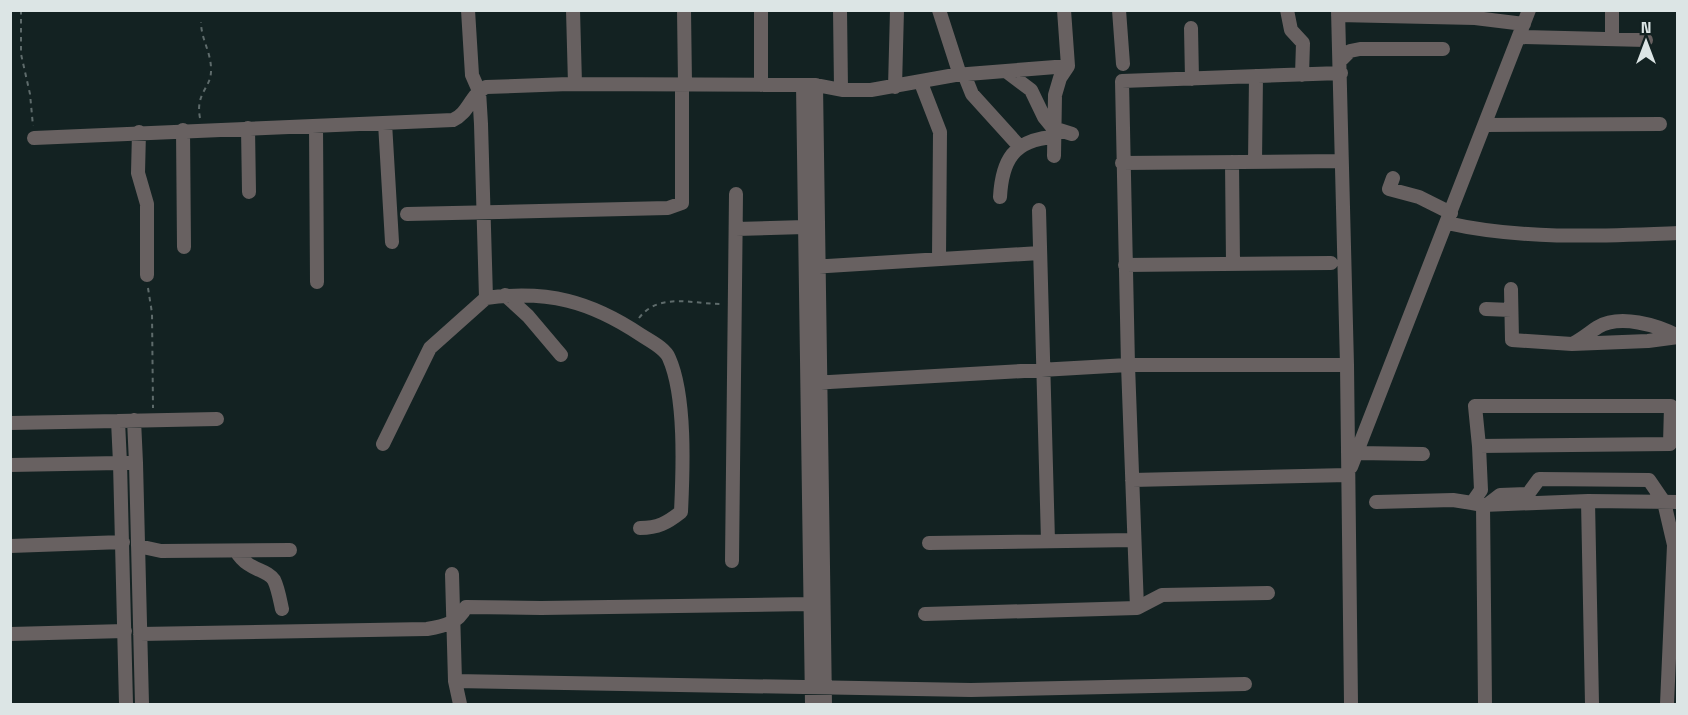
<svg xmlns="http://www.w3.org/2000/svg" width="1688" height="715" viewBox="0 0 1688 715" font-family="'Space Grotesk',sans-serif">
	<style>
		.lines { fill: none; stroke-linecap: round; stroke-linejoin: round }
		.path { stroke: #5e6b6b; stroke-width: 2; stroke-dasharray: 4.5 4.5; stroke-linecap: butt }
		.minor { stroke: #686161; stroke-width: 14 }
	</style>
	<rect width="100%" height="100%" fill="#132222"/>
	<g class="lines">
		<!-- path -->
		<path class="path" d="M21,10V54L30,94L33,126
			M200,118C195,92 212,88 211,69C211,52 201,39 201,22
			M148,288L152,313L153,408
			M639,318C659,292 693,304 721,304"/>
		<!-- minor -->
		<path class="minor" d="M573,10L575,84
			M684,10L685,84
			M840,10L841,89
			M939,10L960,75
			M1119,10L1123,64
			M1287,10L1291,30L1303,43L1302,75
			M1338,10L1347,365L1351,704
			M1612,10V39
			M1338,15L1475,18L1524,24
			M1191,28L1192,79
			M1519,37L1646,40
			M1340,61L1350,51L1360,49H1443
			M1007,72L1031,90L1044,117L1053,128L1072,134
			M964,74L972,94L1020,147
			M921,83L940,132L939,259
			M761,85V10
			M803,85L812,704
			M816,85L842,90H871L955,75L1068,66
			M895,87L897,10
			M385,123L392,242
			M1485,125L1660,124
			M316,126L317,282
			M248,128L249,192
			M183,130L184,247
			M139,132L138,173L147,204V275
			M34,138L453,120C469,113 470,95 486,87L569,84L816,85L825,704
			M1054,156L1055,95L1060,78L1068,66L1064,10
			M1232,162L1233,263
			M1255,162L1256,76
			M1122,163L1341,161
			M1393,178L1389,189L1419,197L1451,213
			M1000,197C1002,161 1013,140 1053,137
			M1039,210L1048,541
			M407,214L668,208L682,203V84
			M1447,223C1522,240 1601,236 1678,233
			M736,229L805,227
			M1125,265L1331,263
			M811,267L1040,253
			M1511,289L1512,340L1572,344L1648,341L1678,337
			M505,295L528,316L561,355
			M486,298C548,290 590,301 641,335C650,341 665,348 669,358C686,396 683,470 681,512C667,523 658,528 640,528
			M1486,309L1511,310
			M1574,343C1583,338 1590,332 1598,327C1620,314 1657,325 1678,336
			M812,383L1128,365H1347
			M134,420L136,463
			M10,423L118,421
			M383,444L430,348L486,298L481,124L479,91L472,75L468,10
			M1479,446L1475,406H1671L1670,444L1479,446L1481,490L1472,503L1483,505
			M1357,453L1423,454
			M10,465L120,463L126,704
			M1351,467L1529,10
			M1132,480L1348,475
			M1588,501L1678,502
			M1376,502L1453,500L1472,503
			M1487,505L1500,495L1528,494L1539,479L1649,480L1664,502L1674,545L1667,704
			M929,543L1134,540
			M10,546L123,542
			M138,546L161,551L290,550
			M236,551C249,572 266,568 274,580C278,588 280,600 282,609
			M732,561L736,194
			M452,574L455,681L460,704
			M1137,608L1162,595L1268,593
			M925,614L1137,608L1128,365L1122,81L1341,73
			M10,634L125,631
			M140,634L427,629C445,626 458,623 466,607L541,608L810,604
			M455,681L971,690L1245,684
			M142,704L136,463H120L118,421L217,419
			M1485,704L1483,505L1588,501L1592,704"/>
	</g>
	<!-- border -->
	<rect width="1688" height="715" fill="none" stroke="#dce5e5" stroke-width="24"/>
	<!-- north arrow -->
	<g transform="translate(1646 42)" stroke="#132222" stroke-width="4.5" paint-order="stroke">
	<path d="M0-4.5L10 22L0 15L-10 22Z" fill="#dce5e5"/>
	<text y="-9" font-size="16" font-weight="bold" text-anchor="middle" fill="#dce5e5">N</text>
	</g>
</svg>
